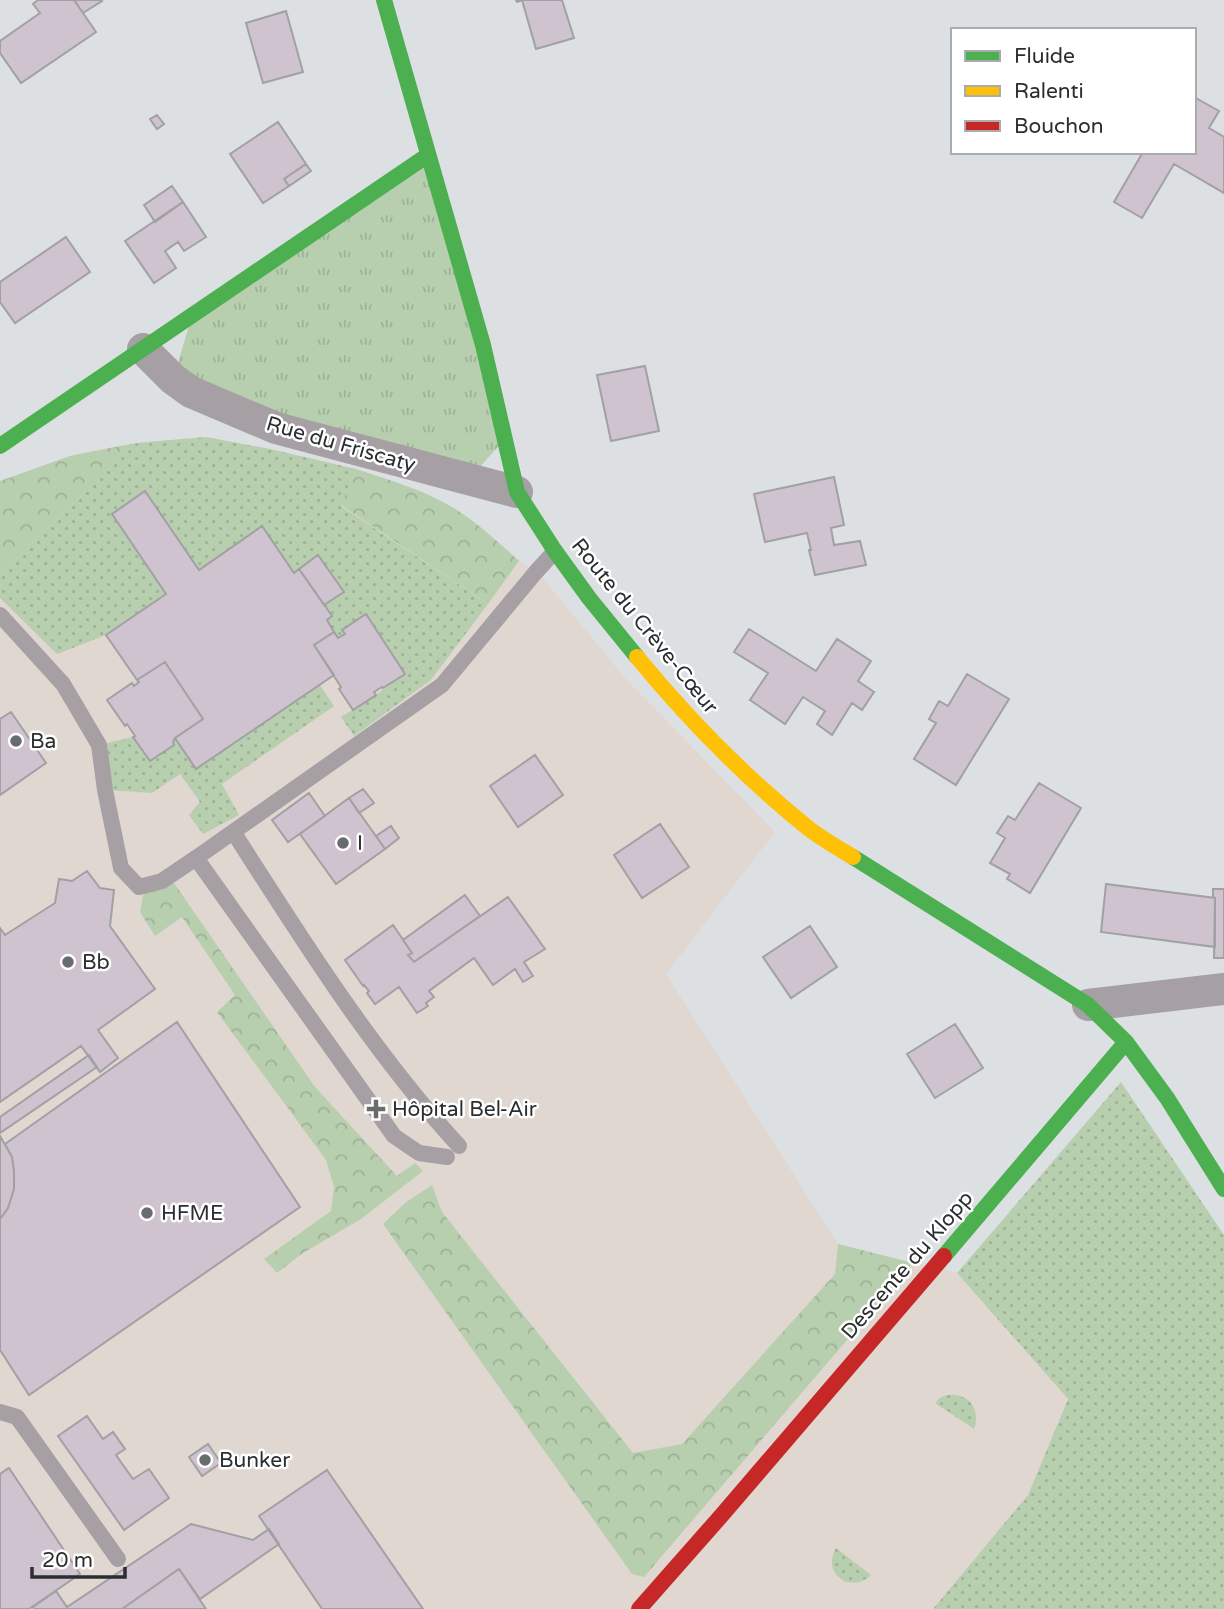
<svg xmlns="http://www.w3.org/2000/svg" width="1224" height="1609" viewBox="0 0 1224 1609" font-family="'Varela Round',sans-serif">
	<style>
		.medical { fill: #e0d8d0 }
		.grass { fill: url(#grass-dots) }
		.forest { fill: url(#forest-crowns) }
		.park { fill: url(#park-tufts) }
		.building { fill: #cec3cf; stroke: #a1a1a4; stroke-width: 2 }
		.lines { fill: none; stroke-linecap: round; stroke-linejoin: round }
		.lane { stroke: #a69fa4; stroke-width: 16 }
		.street { stroke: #a69fa4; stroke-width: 32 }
		.fast { stroke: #4caf50; stroke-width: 16 }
		.slow { stroke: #ffc107; stroke-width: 16 }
		.jam { stroke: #c62828; stroke-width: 16 }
		.poi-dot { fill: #696c6f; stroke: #fff; stroke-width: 2.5 }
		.labels { text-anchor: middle; stroke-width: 5; stroke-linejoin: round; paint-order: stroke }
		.street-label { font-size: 21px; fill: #2b2e30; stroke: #fff }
		.poi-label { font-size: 21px; fill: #2b2e30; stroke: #fff; text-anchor: start }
	</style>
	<defs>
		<pattern id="grass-dots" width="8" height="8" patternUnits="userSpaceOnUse" patternTransform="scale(1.75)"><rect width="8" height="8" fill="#b7cfae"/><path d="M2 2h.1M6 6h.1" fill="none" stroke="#9eb296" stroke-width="1.8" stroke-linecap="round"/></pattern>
		<pattern id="forest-crowns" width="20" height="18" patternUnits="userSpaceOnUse" patternTransform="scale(1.75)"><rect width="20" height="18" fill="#b7cfae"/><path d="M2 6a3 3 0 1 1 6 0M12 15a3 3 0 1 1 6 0" fill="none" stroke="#9eb296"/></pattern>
		<pattern id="park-tufts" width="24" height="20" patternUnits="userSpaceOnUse" patternTransform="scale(1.75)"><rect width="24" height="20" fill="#b7cfae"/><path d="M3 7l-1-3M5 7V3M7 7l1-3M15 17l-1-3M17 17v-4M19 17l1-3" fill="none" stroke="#9eb296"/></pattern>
	</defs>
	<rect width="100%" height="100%" fill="#dce0e3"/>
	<!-- medical -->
	<path class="medical" d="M206,437L270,449L356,469L419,490L452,507L478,526L547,583L625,678L775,832L666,974L838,1244L957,1273L1068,1398L1028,1495L933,1609H0V481L70,456L100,449L136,443Z"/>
	<!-- grass -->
	<path class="grass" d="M206,437L270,449L356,469L341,506L488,604L431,680L354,736L341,717L376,695L404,674L343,630L345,634L338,638L327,620L324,605L344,591L318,555L294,573L262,526L199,570L144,492L112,515L166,594L106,635L57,654L0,598V574L136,443Z
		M320,685L334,706L222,784L239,815L203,834L189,815L200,802L180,774L152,793L105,790L99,745L133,737L150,761L174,745L173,742L175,738L196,769Z
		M1121,1082L1224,1235V1609H933L1028,1495L1068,1399L957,1273Z
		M948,1395C969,1393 981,1409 974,1429L935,1403L941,1397Z
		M836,1548L871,1575C850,1595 821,1573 836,1548Z"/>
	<!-- forest -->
	<path class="forest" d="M136,443L0,574V481L70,456Z
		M356,469C388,480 422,489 452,507C476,521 498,542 519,561L488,604L341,505Z
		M174,883L315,1087L397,1176L415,1163L423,1171L361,1219L303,1253L277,1273L264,1259L331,1211L334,1187L326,1160L217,1012L235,995L182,917L155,936L140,912L144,891Z
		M432,1185L442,1212L633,1453L682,1444L835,1274L838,1244L913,1263L644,1577L632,1574L383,1224L405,1203Z"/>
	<!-- park -->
	<path class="park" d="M428,155L505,439L469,479L173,379L192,316Z"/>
	<!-- building -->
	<path class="building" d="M38,0H74L96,32L21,83L0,53V41L40,13L33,4Z
		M74,0H101L102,1L83,13Z
		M516,0H562L574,38L536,49L522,0L517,2Z
		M286,11L303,72L263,83L246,23Z
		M1194,97L1219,111L1209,128L1224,137V193L1174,164L1142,218L1114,202L1143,152H1194Z
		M157,115L164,124L157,129L150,119Z
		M278,122L306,164L284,179L289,186L263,203L230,154Z
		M306,164L311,171L289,186L284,179Z
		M172,186L183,202L155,222L144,205Z
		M183,202L206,237L184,251L178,242L165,251L176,268L154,283L125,241Z
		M66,237L90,272L15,323L0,302V282Z
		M645,366L659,431L611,441L597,375Z
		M834,477L844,525L831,528L834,545L860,541L866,565L815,575L809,550H811L807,533L765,542L754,494Z
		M145,491L199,570L262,526L294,573L299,569L332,616L327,620L334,632L314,645L334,675L196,769L175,738L203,719L165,662L137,680L106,635L166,594L112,514Z
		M318,555L344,592L324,605L299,569Z
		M366,614L405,674L383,688L382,687L374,692L376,695L353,710L339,689L341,687L314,645L334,632L338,638L345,634L342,630Z
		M749,629L816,671L837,639L871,661L858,681L874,692L862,710L852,703L832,735L817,724L825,711L803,697L785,724L750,700L768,673L734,652Z
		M165,662L203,719L175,738L173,742L174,745L150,761L133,737L135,736L127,724L125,726L107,700L132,683L134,686L139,682L137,680Z
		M967,674L1009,699L956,785L914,759L936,723L929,719L939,701L948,706Z
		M11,712L46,763L0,795V719Z
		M535,755L563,795L518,827L490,786Z
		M1039,783L1081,808L1030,893L1007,879L1010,874L990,863L1005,838L997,833L1008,816L1015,820Z
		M363,789L374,803L359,813L349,798Z
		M309,793L325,816L288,842L272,820Z
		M349,798L385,849L336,884L300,834Z
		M660,824L689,867L642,898L614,855Z
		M391,826L399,838L385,849L376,836Z
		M87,871L100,888L114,890L110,926L155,989L98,1030L118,1058L100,1072L81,1046L0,1102V928L5,935L55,903L59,879L72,881Z
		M1106,884L1215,898V947L1101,932Z
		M1213,889H1224V958H1214L1215,898H1213Z
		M465,895L480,916L414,962L408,955L412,953L403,940Z
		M508,897L545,949L524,962L533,976L523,982L515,969L493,985L474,958L429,991L434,997L426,1003L428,1006L417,1013L399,987L375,1004L367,993L369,991L364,985L363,986L345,960L393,925L412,953L408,955L414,962Z
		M810,926L837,967L791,998L763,957Z
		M177,1022L300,1207L29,1395L0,1350V1219L8,1208L14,1189V1171L12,1157L5,1144Z
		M955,1024L983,1068L935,1098L907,1054Z
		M89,1055L97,1067L0,1133V1117Z
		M0,1136L12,1157L14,1171V1189L8,1208L0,1219Z
		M87,1416L103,1439L113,1432L125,1449L116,1455L133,1479L149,1469L169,1498L124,1530L58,1436Z
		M208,1444L221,1463L202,1476L189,1457Z
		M9,1468L80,1574L29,1609H0V1474Z
		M327,1470L423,1609H322L259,1516Z
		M191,1524L253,1540L269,1529L279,1544L200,1599L179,1569L122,1609H34L33,1607L56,1591L67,1607Z
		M179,1569L206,1609H122Z"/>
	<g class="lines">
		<!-- lane -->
		<path class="lane" d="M0,615L63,684L99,745L105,790L121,868L139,887L162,881L196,858
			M234,833C303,941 372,1051 459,1146
			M447,1157L419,1153L394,1136L196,858L442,685L535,573L555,551
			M0,1412L17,1417L118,1559"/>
		<!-- street -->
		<path class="street" d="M143,349L173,379L191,392L276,428L517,492
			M1088,1005L1224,989"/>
		<!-- fast -->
		<path class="fast" d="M384,0L483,345L517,492L555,551L589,598L637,657
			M0,446L428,155
			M853,857L1088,1005L1126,1042L1167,1098L1224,1189
			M944,1256L1126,1042"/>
		<!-- slow -->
		<path class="slow" d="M637,657C688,719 746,778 808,828C822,839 838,848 853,857"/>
		<!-- jam -->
		<path class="jam" d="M639,1609L721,1516L944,1256"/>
	</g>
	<!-- markers -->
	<g class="poi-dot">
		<circle cx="16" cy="741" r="7"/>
		<circle cx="343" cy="843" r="7"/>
		<circle cx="68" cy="962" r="7"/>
		<path d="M372.5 1098.5h7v7h7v7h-7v7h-7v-7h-7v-7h7z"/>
		<circle cx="147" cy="1213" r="7"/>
		<circle cx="205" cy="1460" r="7"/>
	</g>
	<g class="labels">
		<!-- street labels -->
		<g class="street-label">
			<text transform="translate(341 444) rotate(16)" y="7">Rue du Friscaty</text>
			<text transform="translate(645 626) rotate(51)" y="7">Route du Crève-Cœur</text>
			<text transform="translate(907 1265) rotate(-49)" y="7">Descente du Klopp</text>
		</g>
		<!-- poi labels -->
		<g class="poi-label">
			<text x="30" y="748">Ba</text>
			<text x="357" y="850">I</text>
			<text x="82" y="969">Bb</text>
			<text x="392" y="1116">Hôpital Bel-Air</text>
			<text x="161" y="1220">HFME</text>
			<text x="219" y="1467">Bunker</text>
		</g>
	</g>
	<!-- legend -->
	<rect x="951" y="28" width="245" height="126" fill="#ffffff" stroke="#aaabac" stroke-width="2"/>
	<rect x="965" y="51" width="35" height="10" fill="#4caf50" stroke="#aaabac" stroke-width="2"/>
	<text x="1014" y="63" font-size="21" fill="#2b2e30">Fluide</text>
	<rect x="965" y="86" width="35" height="10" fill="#ffc107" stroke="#aaabac" stroke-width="2"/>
	<text x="1014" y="98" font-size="21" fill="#2b2e30">Ralenti</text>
	<rect x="965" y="121" width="35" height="10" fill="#c62828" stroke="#aaabac" stroke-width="2"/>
	<text x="1014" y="133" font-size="21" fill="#2b2e30">Bouchon</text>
	<!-- scale -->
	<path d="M32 1567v10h93v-10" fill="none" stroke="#2b2e30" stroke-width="3.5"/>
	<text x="42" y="1567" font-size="21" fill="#2b2e30" stroke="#ffffff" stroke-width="5" paint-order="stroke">20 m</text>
</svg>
